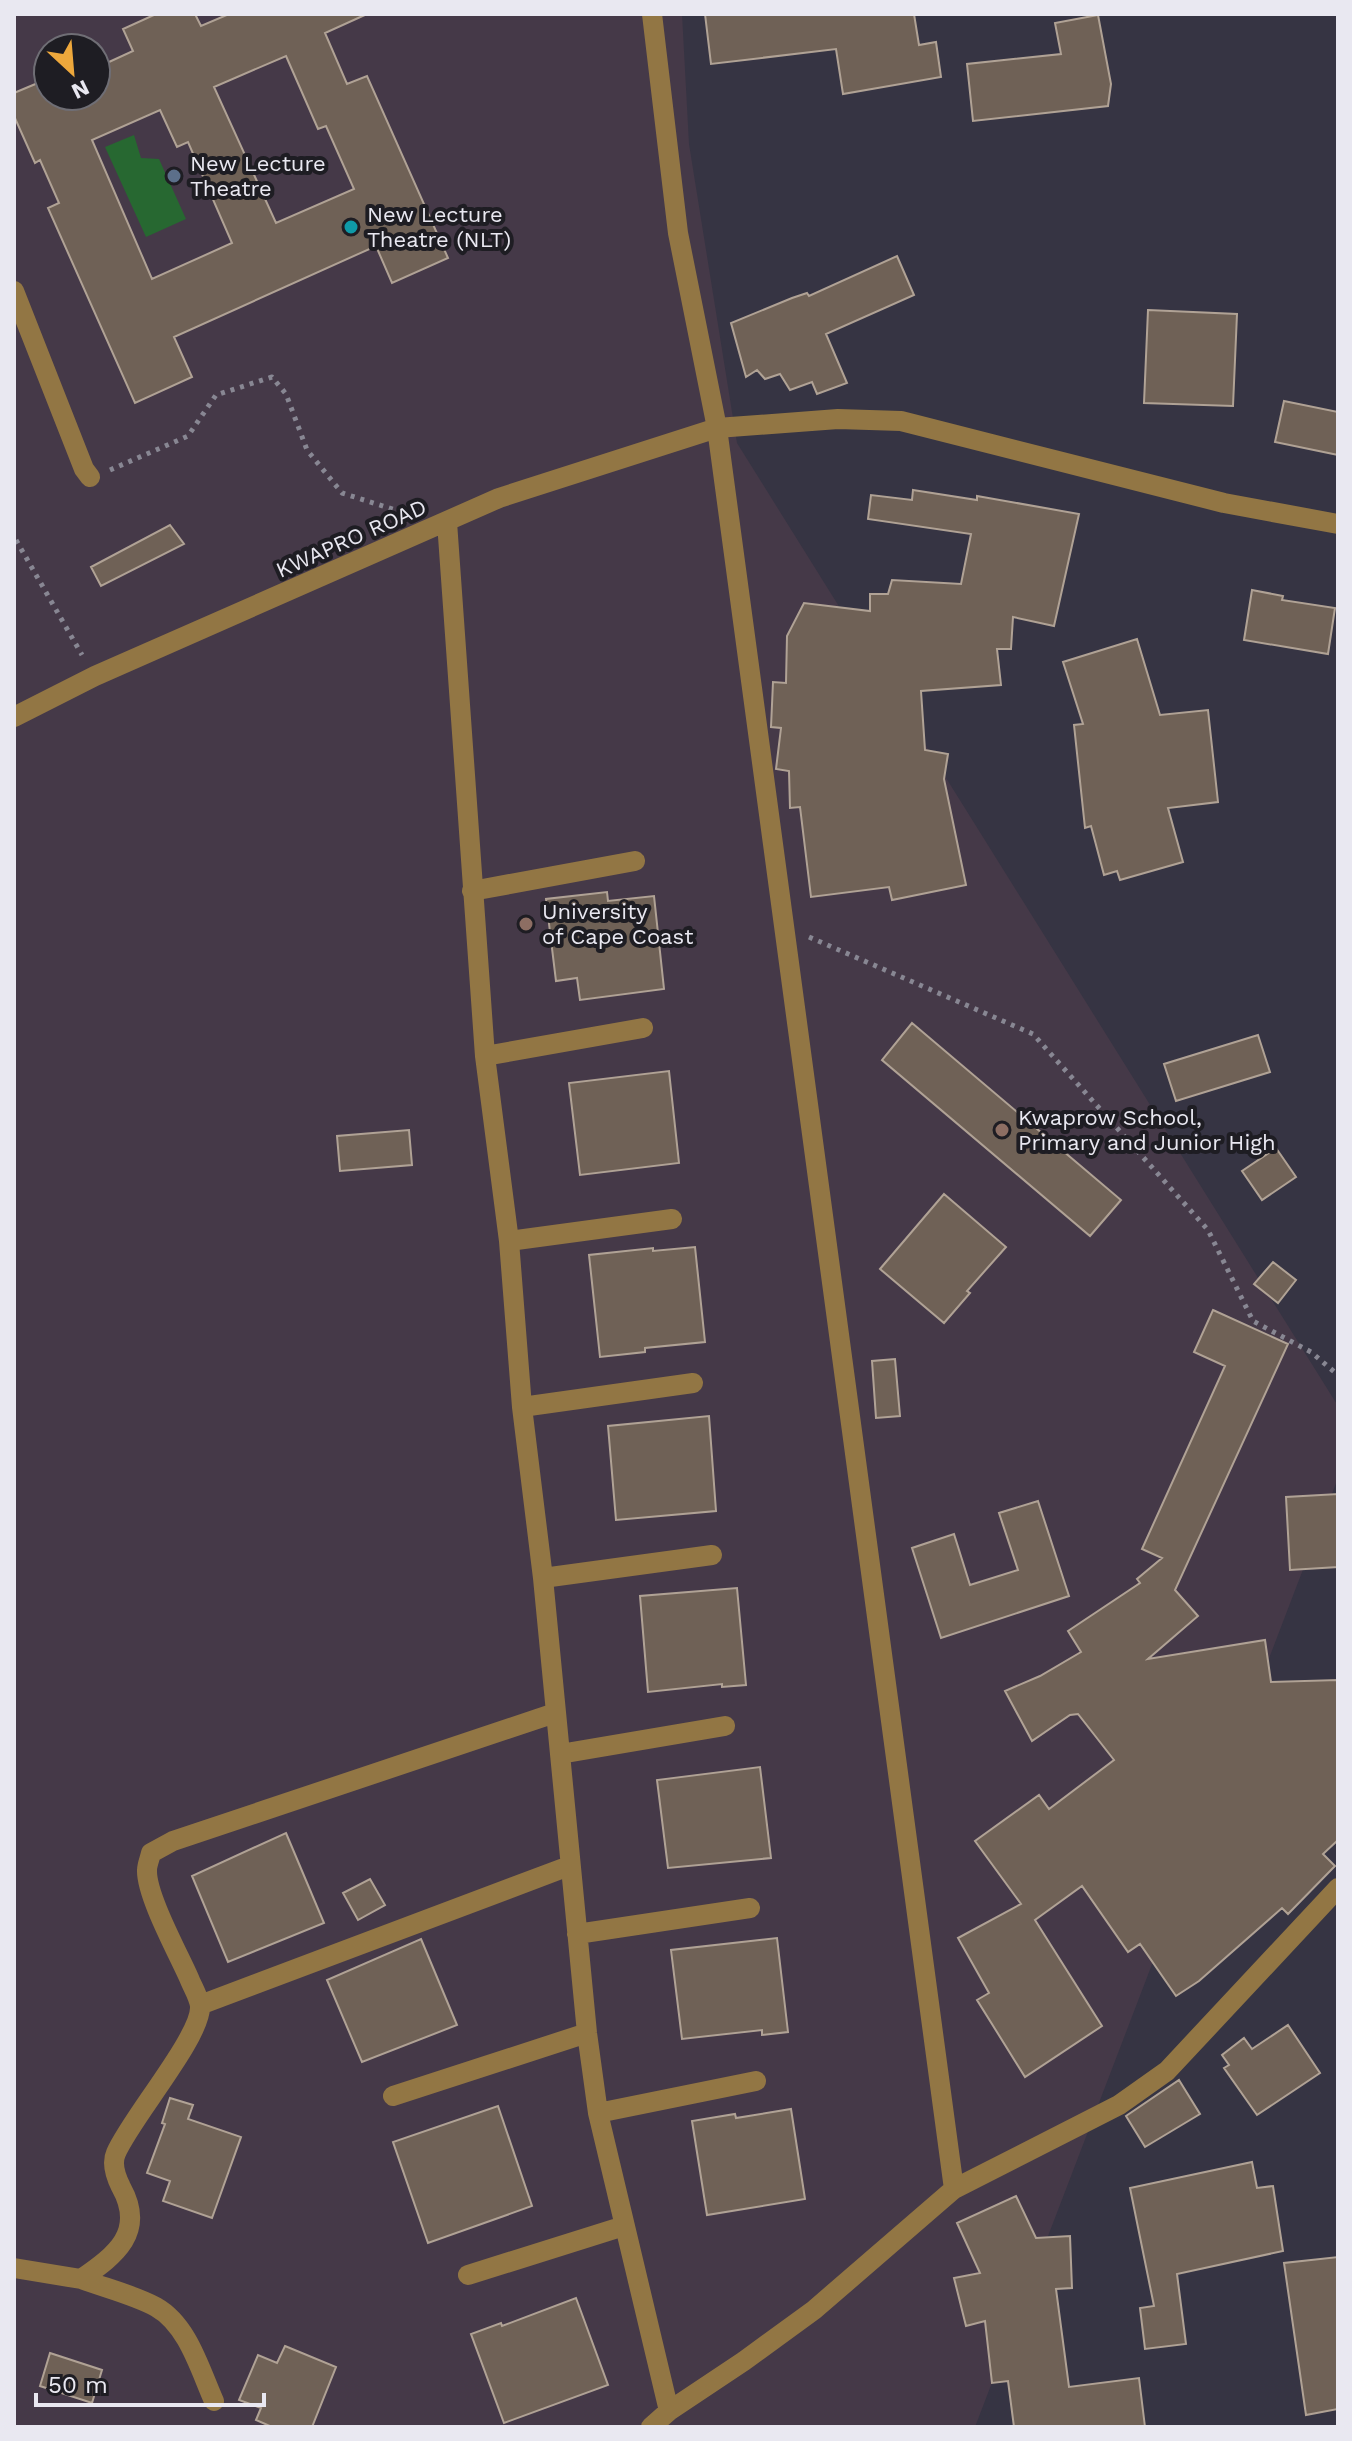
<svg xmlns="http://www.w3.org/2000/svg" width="1352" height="2441" viewBox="0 0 1352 2441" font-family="'Work Sans',sans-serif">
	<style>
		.education { fill: #453948; fill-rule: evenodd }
		.green { fill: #276831 }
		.building { fill: #6f6156; stroke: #b0a295; stroke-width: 2; fill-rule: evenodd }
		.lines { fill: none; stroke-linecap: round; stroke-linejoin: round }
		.path { stroke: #888793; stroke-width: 5; stroke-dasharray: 4 6; stroke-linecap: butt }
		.minor { stroke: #927644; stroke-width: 20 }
		.service-dot { fill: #5c6f8a; stroke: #1e1d23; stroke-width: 3 }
		.culture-dot { fill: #0f9aa8; stroke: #1e1d23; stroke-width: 3 }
		.education-dot { fill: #8d6e63; stroke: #1e1d23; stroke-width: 3 }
		.labels { text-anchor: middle; stroke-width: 8; stroke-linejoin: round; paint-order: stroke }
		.poi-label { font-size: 22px; fill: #e9e8f1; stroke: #1e1d23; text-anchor: start }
		.street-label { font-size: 22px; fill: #e9e8f1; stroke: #1e1d23 }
	</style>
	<rect width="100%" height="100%" fill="#363443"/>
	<!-- education -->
	<path class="education" d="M14,14H682L689,144L737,443L1338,1406V1478L975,2427H14ZM48,48H96V96H48Z"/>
	<!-- green -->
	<path class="green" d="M134,135L141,158L159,159L186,219L146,237L105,147Z"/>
	<!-- building -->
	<path class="building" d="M156,14H195L201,26L229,14H367L325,33L347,84L367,76L448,258L392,283L376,246L174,337L192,377L135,403L48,208L59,203L40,160L35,163L14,116V93L45,80L48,96H96V68L133,51L123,29ZM286,56L318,129L326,126L354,189L276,223L214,87ZM160,110L177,147L188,142L232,243L152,279L92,140Z
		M705,14H914L919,45L936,42L941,77L843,94L836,49L711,64Z
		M1098,15L1111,84L1108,106L973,121L967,64L1061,54L1055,23Z
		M897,256L914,295L826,334L847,383L817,394L812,382L790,390L780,374L765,379L757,370L746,377L731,323L792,298L807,293L809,296Z
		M1148,310L1237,314L1233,406L1144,403Z
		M1284,401L1338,412V455L1275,442Z
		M913,490L977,500V496L1079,514L1054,626L1013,617L1011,649H997L1001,685L921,691L925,750L948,754L944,779L966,885L892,900L889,887L811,897L800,807L790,808L789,771L776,769L781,728L771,727L773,682L786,683L787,636L804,603L870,611V594H888L892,580L961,584L971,534L868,519L871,495L912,500Z
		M170,525L184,544L101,586L91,567Z
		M1252,590L1283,596L1282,600L1335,608L1328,654L1244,640Z
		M1137,639L1160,715L1208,710L1218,802L1168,808L1183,862L1120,880L1117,871L1104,875L1091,826L1085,828L1074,725L1083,724L1063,662Z
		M607,892L608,901L654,896L664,989L580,1000L577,978L556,981L546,899Z
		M912,1023L1121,1200L1090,1236L882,1060Z
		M1258,1035L1270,1072L1176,1101L1164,1064Z
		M669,1071L679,1163L580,1175L569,1083Z
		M409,1130L412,1165L340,1171L337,1136Z
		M1276,1148L1296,1177L1262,1200L1242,1171Z
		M944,1194L1006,1247L967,1291L970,1293L944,1323L880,1269Z
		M695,1247L705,1342L645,1348V1352L600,1357L589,1255L653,1248V1251Z
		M1273,1262L1296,1280L1278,1303L1254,1284Z
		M1213,1310L1288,1344L1175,1590L1198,1616L1148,1659L1265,1640L1271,1682L1338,1680V1840L1323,1854L1335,1866L1288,1914L1282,1908L1199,1981L1176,1996L1140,1944L1128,1952L1082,1886L1035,1920L1102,2026L1025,2077L977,2000L989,1993L958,1938L1021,1904L975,1841L1039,1795L1049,1809L1114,1760L1078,1714L1070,1715L1032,1741L1005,1691L1040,1676L1081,1652L1068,1631L1140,1583L1137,1579L1162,1558L1142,1549L1225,1366L1194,1352Z
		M895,1359L900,1416L876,1418L872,1361Z
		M709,1416L716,1511L616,1520L608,1426Z
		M1338,1494V1567L1290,1570L1286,1497Z
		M1038,1501L1069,1596L941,1638L912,1548L954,1534L970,1585L1018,1570L999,1513Z
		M737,1588L746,1685L722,1687V1684L648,1692L640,1596Z
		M760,1767L771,1858L668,1868L657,1780Z
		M286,1833L324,1923L228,1962L192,1876Z
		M370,1879L385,1905L358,1920L343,1893Z
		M777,1938L788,2032L762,2035V2030L682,2039L671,1950Z
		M421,1939L457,2025L362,2062L327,1980Z
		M1288,2025L1320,2073L1257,2115L1224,2068L1229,2065L1222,2055L1244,2038L1252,2049Z
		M1179,2080L1200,2114L1145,2147L1126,2116Z
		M170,2098L193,2105L188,2119L241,2137L212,2218L163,2201L170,2181L147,2173L165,2124L162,2123Z
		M498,2106L532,2206L428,2243L393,2142Z
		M791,2109L805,2199L707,2215L692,2121L735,2114L736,2118Z
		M1252,2162L1257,2188L1273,2186L1283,2251L1177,2274L1186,2344L1145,2349L1140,2308L1154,2306L1130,2188Z
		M1016,2196L1036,2238L1070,2236L1072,2288L1056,2289L1069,2387L1139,2378L1145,2427H1014L1008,2381L992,2383L985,2321L966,2326L954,2278L980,2273L957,2223Z
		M1338,2257V2409L1306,2415L1284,2263Z
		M576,2298L608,2385L504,2423L471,2334L501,2323L502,2326Z
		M285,2346L336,2367L312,2427H272L256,2420L261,2408L239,2400L258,2355L277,2363Z
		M50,2353L102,2370L92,2403L40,2386Z"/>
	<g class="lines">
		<!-- path -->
		<path class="path" d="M110,470L188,436L216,395L272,377L286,394L307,450L342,493L402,512
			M16,540L82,655
			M809,937L1033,1034L1208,1230L1253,1321L1311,1352L1338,1375"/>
		<!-- minor -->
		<path class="minor" d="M652,14L678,233L717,428L954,2189
			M14,291L84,469L90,477
			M447,522L485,1056L509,1241L522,1407L543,1578L587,2033L598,2113L669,2411L651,2427
			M14,717L95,676L499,498L717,428L838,419L901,421L1224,503L1338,524
			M472,891L635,861
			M485,1056L643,1028
			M509,1241L672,1219
			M522,1407L693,1383
			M543,1578L712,1555
			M560,1754L725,1726
			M577,1934L750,1908
			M200,2005L569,1866
			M393,2096L587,2033
			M598,2113L756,2081
			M14,2268L81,2279C116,2255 146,2232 121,2187C116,2177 111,2164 116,2153C131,2118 202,2036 200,2006C199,1997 192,1986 189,1978C178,1953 146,1895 147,1870C147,1865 150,1858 151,1853L173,1841L555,1713
			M468,2275L624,2226
			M81,2279C105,2288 134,2295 156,2307C188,2325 200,2370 214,2401
			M669,2411L744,2361L814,2310L954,2189L1119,2105L1167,2071L1338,1888"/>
	</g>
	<!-- markers -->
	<circle class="service-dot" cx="174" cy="176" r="8"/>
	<circle class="culture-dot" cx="351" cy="227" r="8"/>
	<g class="education-dot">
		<circle cx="526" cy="924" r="8"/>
		<circle cx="1002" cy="1130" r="8"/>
	</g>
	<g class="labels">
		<!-- poi labels -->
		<g class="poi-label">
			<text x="190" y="171">New Lecture<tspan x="190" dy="25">Theatre</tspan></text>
			<text x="367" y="222">New Lecture<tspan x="367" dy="25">Theatre (NLT)</tspan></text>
			<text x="542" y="919">University<tspan x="542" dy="25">of Cape Coast</tspan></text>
			<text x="1018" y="1125">Kwaprow School,<tspan x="1018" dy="25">Primary and Junior High</tspan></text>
		</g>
		<!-- street labels -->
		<g class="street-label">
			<text transform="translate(351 538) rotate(-24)" y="8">KWAPRO ROAD</text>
		</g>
	</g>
	<!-- border -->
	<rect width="1352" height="2441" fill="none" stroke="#e9e8f1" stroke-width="32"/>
	<!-- north arrow -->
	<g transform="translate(72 72) rotate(154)"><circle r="38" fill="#1e1d23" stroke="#6f6e75" stroke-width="2"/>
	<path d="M0-6L14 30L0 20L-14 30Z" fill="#eea83c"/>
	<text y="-12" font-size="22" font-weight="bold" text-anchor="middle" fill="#e9e8f1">N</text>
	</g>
	<!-- scale -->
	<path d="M36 2393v12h228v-12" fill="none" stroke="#e9e8f1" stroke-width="4"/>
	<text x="48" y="2393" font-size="24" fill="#e9e8f1" stroke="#1e1d23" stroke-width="6" paint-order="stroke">50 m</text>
</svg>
